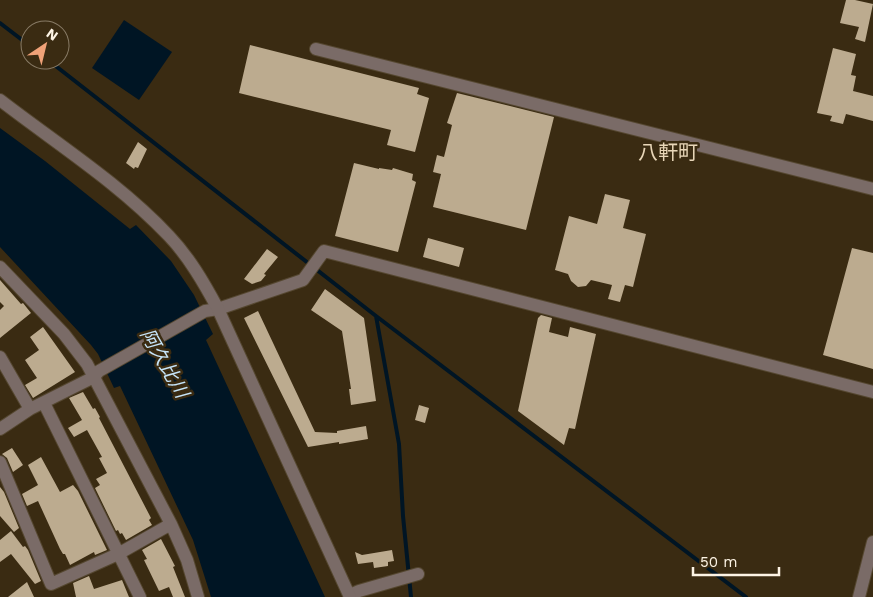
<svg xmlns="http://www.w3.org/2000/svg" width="873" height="597" viewBox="0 0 873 597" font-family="'Work Sans','Noto Sans JP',sans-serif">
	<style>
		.water { fill: #001524 }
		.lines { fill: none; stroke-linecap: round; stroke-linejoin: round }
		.stream { stroke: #001524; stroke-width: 4 }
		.building { fill: #bcab8f }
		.minor-casing { stroke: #554730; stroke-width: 14 }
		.tertiary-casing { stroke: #554730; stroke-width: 14 }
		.minor { stroke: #7a6b67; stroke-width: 12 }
		.tertiary { stroke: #7a6b67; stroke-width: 12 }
		.labels { text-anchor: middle; stroke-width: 5; stroke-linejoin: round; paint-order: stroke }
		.water-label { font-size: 19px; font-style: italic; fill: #c6e5fa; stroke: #3a2b12 }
		.quarter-label { font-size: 20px; fill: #e8d6b8; stroke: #3a2b12 }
	</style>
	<rect width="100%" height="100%" fill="#3a2b12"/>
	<!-- water -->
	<path class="water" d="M124,20L172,52L139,100L92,68Z
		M0,128L45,161L130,229L136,225L171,261L194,295L213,334L206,340L325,597H211L193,540L120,386L114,388L98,354L91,345L0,247Z"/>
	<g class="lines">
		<!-- stream -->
		<path class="stream" d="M0,23L30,46
			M48,60L376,316L399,444L403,516L411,597
			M376,316L746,597"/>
	</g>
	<!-- building -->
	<path class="building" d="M846,0H855L873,4L865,42L855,39L859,27L840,23Z
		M250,45L419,88L417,94L429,98L415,152L387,145L391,130L239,93Z
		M833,48L856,54L851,75L856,76L853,91L873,96V121L846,114L843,124L830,121L832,116L817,113Z
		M457,93L554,117L526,230L433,207L441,174L433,172L437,155L444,157L452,125L447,123Z
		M138,142L147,149L138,168L135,167L134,169L126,163Z
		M354,163L379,169V168L392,170L393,168L413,174L412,180L416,182L398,252L335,236Z
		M605,194L630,200L623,228L646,234L633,287L625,285L620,302L608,299L612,285L591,280L586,286L578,287L571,281L568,274L555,270L569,216L597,224Z
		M428,238L464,248L459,267L423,257Z
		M852,248L873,253V369L823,355Z
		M267,249L278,257L264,274L266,275L261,281L252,284L244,279Z
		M0,280L21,304L23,303L31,313L0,338V310L4,306L0,302Z
		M325,289L364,318L376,401L351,405L349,389H351L342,331L311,310Z
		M258,311L315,432L337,433V431L366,426L368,439L339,444V442L308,447L244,318Z
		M541,315L552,318L549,332L568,337L570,327L596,334L575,429L569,428L564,445L518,411L538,318Z
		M43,327L75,372L33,398L25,385L37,378L25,360L39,350L30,337Z
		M83,392L93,409L95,408L100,417L99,418L151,518L149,520L152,525L126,540L122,533L120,534L118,530L116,531L95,488L100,485L96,479L107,473L99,458L102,457L87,430L74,437L68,428L82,420L69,398Z
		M419,405L429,408L425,423L415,420Z
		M12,448L23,465L13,472L7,458L2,454Z
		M41,457L60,492L73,485L78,491L107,550L95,555L94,552L70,565L65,554H63L60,549L38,501L27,506L22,494L38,485L28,465Z
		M0,487L4,492L19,528L14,532L0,516Z
		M11,531L23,547L25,546L28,550L41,581L35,584L11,554L0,562V540Z
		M161,539L175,566L173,567L185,597H173L169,587L159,591L144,560L147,559L142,550Z
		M392,550L394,561L388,562V566L374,568L373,562L358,564L355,552L362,555Z
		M89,576L94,589L122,580L129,597H76L73,583Z
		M27,582L34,597H8Z"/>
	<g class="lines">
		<!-- minor casing -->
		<g class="minor-casing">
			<path id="minor" d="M316,49L873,189
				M0,267L64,334L87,364L171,524L187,560L198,597
				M0,357L30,409
				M44,403L140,597
				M0,429L30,409L94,377L99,371L205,311L218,309L303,280L324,251L873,392
				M0,462L51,584L118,554L171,524
				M350,595L359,591L418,574
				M859,597L873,542"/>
		</g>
		<!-- tertiary casing -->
		<g class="tertiary-casing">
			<path id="tertiary" d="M0,100C57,144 119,183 169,236C189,257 204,283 218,309L350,597"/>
		</g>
		<!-- minor -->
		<use href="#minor" class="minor"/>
		<!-- tertiary -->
		<use href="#tertiary" class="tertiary"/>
	</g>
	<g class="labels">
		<!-- water labels -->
		<g class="water-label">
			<text transform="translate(165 363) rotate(60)" y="7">阿久比川</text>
		</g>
		<!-- quarter labels -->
		<g class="quarter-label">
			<text x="668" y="159">八軒町</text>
		</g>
	</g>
	<!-- north arrow -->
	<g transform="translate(45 45) rotate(35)"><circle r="24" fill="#3a2b12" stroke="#887b66"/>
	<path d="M0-4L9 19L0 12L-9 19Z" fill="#f0a278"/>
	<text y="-8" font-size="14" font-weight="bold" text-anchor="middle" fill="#fdf4e5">N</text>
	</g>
	<!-- scale -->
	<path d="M693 567v8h86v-8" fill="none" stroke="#fdf4e5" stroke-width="2.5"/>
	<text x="700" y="567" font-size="15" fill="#fdf4e5" stroke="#3a2b12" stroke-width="4" paint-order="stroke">50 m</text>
</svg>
